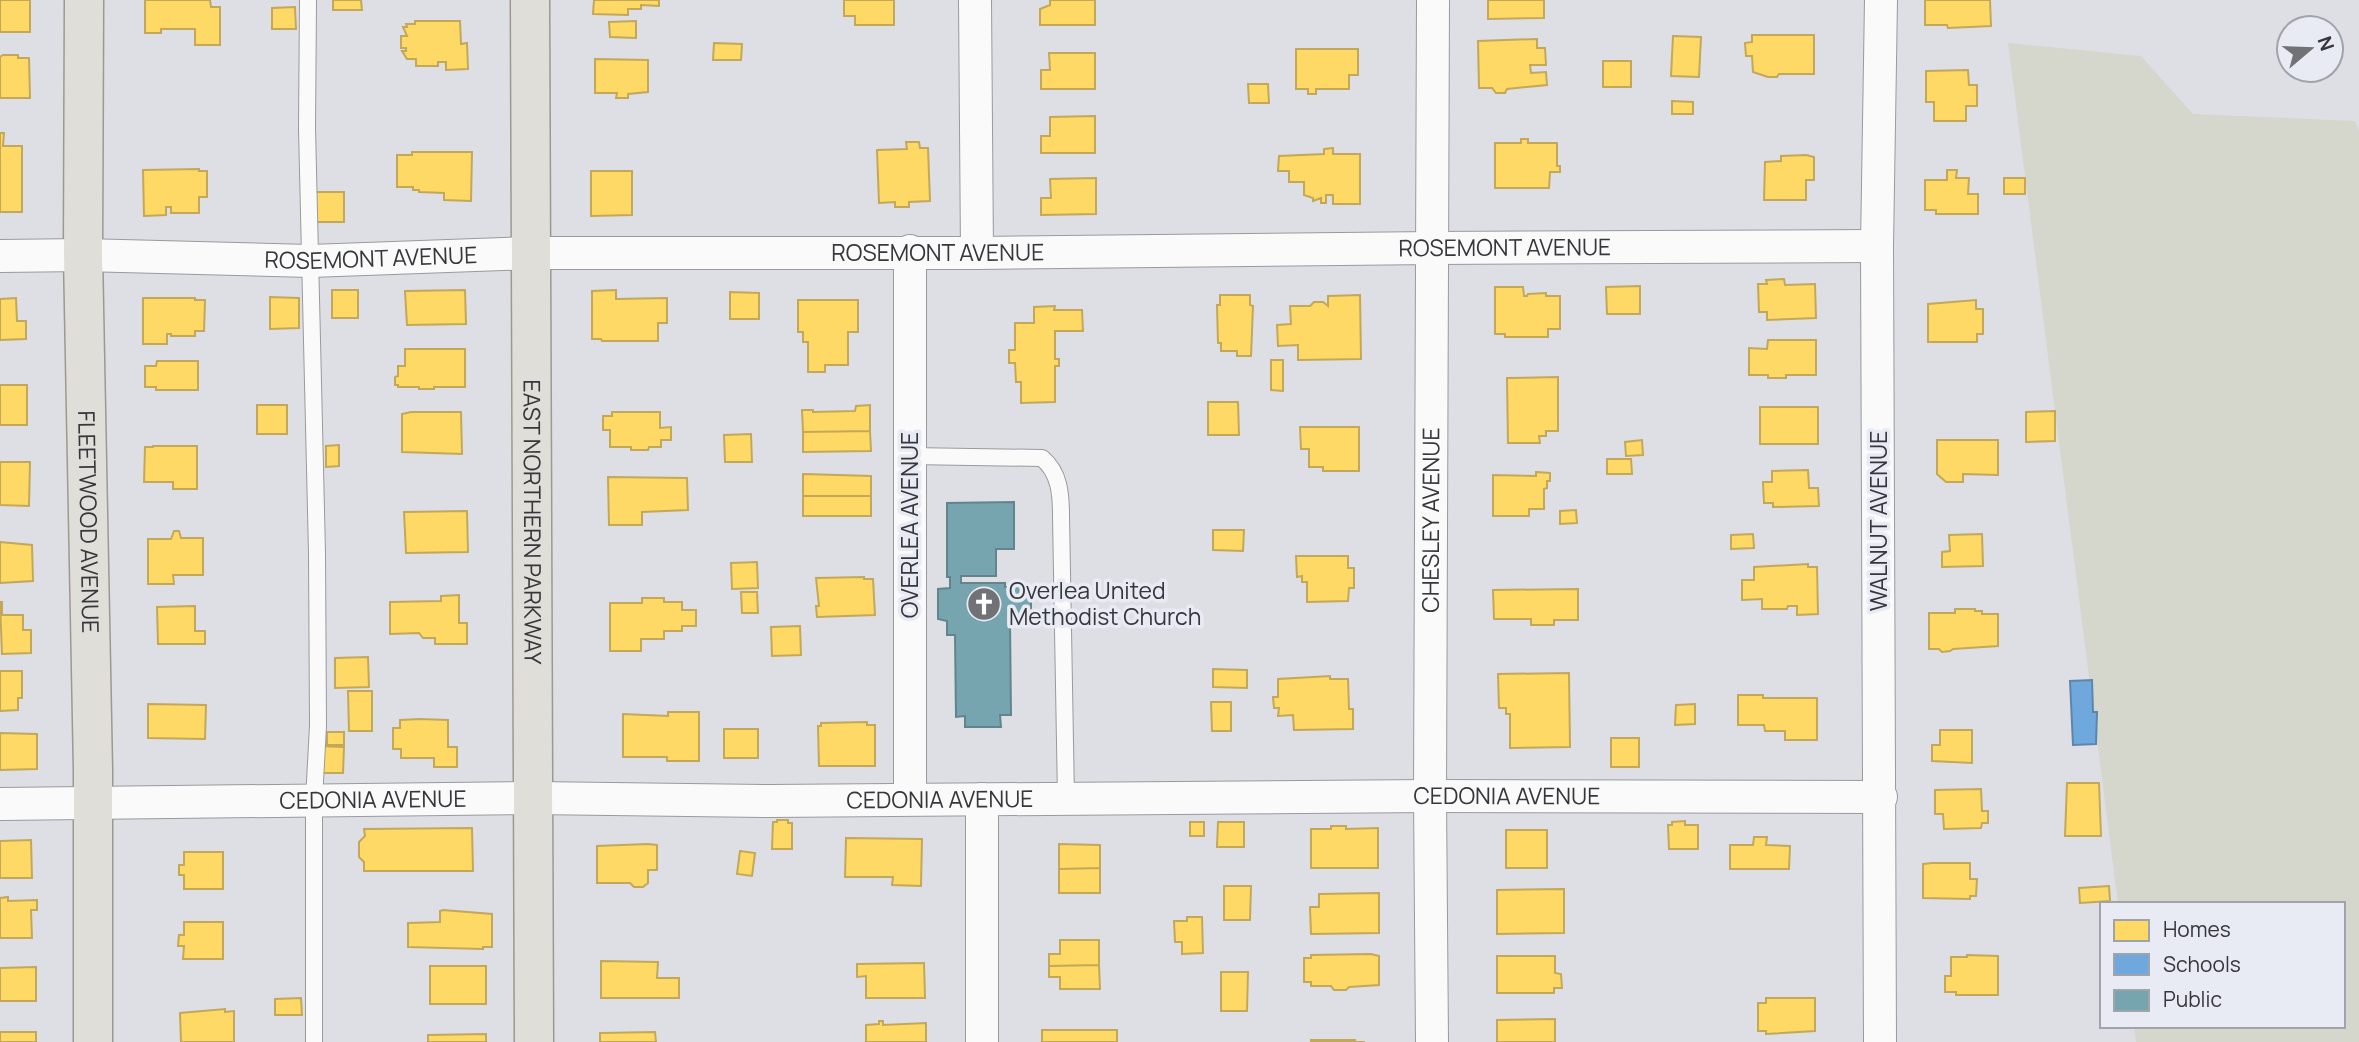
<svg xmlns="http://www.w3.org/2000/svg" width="2359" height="1042" viewBox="0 0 2359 1042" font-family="Manrope,sans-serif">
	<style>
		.green { fill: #d5d7cc }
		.homes { fill: #ffd966; stroke: #c3a859; stroke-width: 2 }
		.schools { fill: #6fa8dc; stroke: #5e86ab; stroke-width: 2 }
		.public { fill: #76a5af; stroke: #63848c; stroke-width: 2 }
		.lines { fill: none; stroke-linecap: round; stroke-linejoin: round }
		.lane-casing { stroke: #999a9e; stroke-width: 18 }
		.street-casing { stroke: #999a9e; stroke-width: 34 }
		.primary-casing { stroke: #9c998f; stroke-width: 41 }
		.lane { stroke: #fafafb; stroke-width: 16 }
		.street { stroke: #fafafb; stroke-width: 32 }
		.primary { stroke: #e0ded8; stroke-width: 38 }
		.labels { text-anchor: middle; stroke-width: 7; stroke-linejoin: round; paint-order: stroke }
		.street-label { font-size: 23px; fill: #36373a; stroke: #e8ebf4 }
		.poi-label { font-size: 23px; fill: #36373a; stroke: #e8ebf4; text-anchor: start }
	</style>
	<rect width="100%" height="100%" fill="#dedfe4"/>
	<!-- green -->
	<path class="green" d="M2008,43L2141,56L2193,114L2355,121L2359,130V1042H2136L2134,1026H2343V904H2118Z"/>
	<!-- homes -->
	<path class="homes" d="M0,0H30V32H0Z
		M145,0H210L211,7H220V45H195V29H161V33H145Z
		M333,0H361L362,10H333Z
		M594,0H659V6L641,5V9H628V15L593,14Z
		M844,0H894V25H855V16H844Z
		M1050,0H1095V25H1040V9L1050,5Z
		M1488,0H1544V18L1488,19Z
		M1925,0H1990L1991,26L1948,28L1947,25H1925Z
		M295,7L296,29H272V8Z
		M415,21H460L461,44L467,43L468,69L446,70V62H438V66H416V59H407L402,51H406V48H401V36H407L403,27H407L406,24H415Z
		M636,21V38L610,37L609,22Z
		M1752,35H1814V74H1779L1777,77H1768L1753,72L1752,56H1746L1745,43L1752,42Z
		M1673,36L1701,37L1699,77L1671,76Z
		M1537,39V48H1545L1546,65H1530L1531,73L1546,72L1547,85L1507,89L1505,93H1496L1492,88H1479L1478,41Z
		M714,43L742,44L741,60H713Z
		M1296,49H1358V75H1349V89H1316V94H1308V89H1296Z
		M1049,53H1095V89H1041V70H1050Z
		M3,55H18V58H29L30,98H0V57Z
		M595,59L648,60V92L628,94V98H616L617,93H595Z
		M1603,61H1631V87H1603Z
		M1968,70L1969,85H1977V106H1966V121H1934V102H1926V71Z
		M1248,84H1268L1269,103H1249Z
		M1672,101L1693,102V114H1672Z
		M1095,116V153H1041V136H1050V117Z
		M0,133H4L3,146H22V212H0Z
		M1521,139H1528V143H1557V166H1560V172H1550L1549,188H1495V143H1521Z
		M906,142H919L920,148H928L930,201L909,202V207H895V202L879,203L877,150L907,149Z
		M1333,148V154H1360V204H1333V195H1326V203H1321V198L1313,201V198L1304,195V182H1289V171H1278L1279,156L1324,154V149Z
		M412,152H472L471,201L444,200V193L419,192V190H413V187H397V155H412Z
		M1806,155L1814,157V180H1806V200H1764L1765,162L1781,161V156Z
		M199,169V171H207V197H199V213H171V207H166V215L144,216L143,170Z
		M1947,170H1957L1956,178H1969L1968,194H1978V214H1936V210H1925V180H1947Z
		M591,171H632V215L591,216Z
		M1096,178V214L1041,215V198H1051L1050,179Z
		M2004,178H2025V194H2004Z
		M315,192H344V222H315Z
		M1784,279L1785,285L1815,284L1816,318L1767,320V312H1759L1758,284H1767L1766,280Z
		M1640,286V314H1607L1606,287Z
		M1495,287H1523L1524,296H1527L1528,294L1546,293V296H1560V329H1548V337H1505V334H1495Z
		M332,290H358V318H332Z
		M465,290L466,324L407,325L405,291Z
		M616,290V299L667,298V323H658V341H602L601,339H592V291Z
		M730,292L759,293V319H730Z
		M1220,295H1250V305L1253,306L1251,356H1237V351H1221V343H1218L1217,305H1220Z
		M1360,295L1361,359L1298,360V345L1278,346L1277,325L1291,324L1290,306H1310L1314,302H1323L1328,306V296Z
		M270,297L299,298V328L270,329Z
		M16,298L17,321H26V339L0,340V299Z
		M143,298H195V300H205L204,331H195V336H171V334H167V344H143Z
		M798,300H858V332H848V365H825V372H808V342H803V332H798Z
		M1976,300V309H1983V334H1977V342H1928V304Z
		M1055,306L1054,310H1082L1083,331H1055V359H1059V366H1055V402L1021,403V382H1016L1015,363H1009V350H1015V323H1034V307Z
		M1768,340H1816V375H1786V378H1768V375H1749V348L1767,349Z
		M405,349H465V387H434V389H419V387H398V385H395V377L398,376V366H405Z
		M1271,360H1283V391L1271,390Z
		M157,361H198V390H156V387H145V366H156Z
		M1558,377V431H1546V436H1539L1540,443H1508L1507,378Z
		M0,385H27V425H0Z
		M1208,402H1238L1239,435H1208Z
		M257,405H287V434H257Z
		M870,405V431L803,432L802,410H813V412L855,411L856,406Z
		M1760,407H1818V444H1760Z
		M2055,411V441L2026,442V412Z
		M411,412H461L462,454L402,452V414Z
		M612,412H660V428L671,427V440H661V447H649L648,450H631V447H610V430H603V416H612Z
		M1300,427H1359V471H1323V467H1309V449H1301Z
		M870,431L871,451L803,452V432Z
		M751,434L752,462H725L724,435Z
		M1642,440L1643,455L1626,456L1625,442Z
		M1937,440H1998V475L1963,474V482H1946L1937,474Z
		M339,445V466L326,467V446Z
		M153,446H197V489H173V482H144L145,447H153Z
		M1607,459H1631L1632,474H1607Z
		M0,462H30L29,506L0,505Z
		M1808,470L1809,488H1818L1819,506L1773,507V503H1764L1763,482H1772V471Z
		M1536,472L1550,473V481H1547V488L1544,489V509H1529V516H1493V475L1536,476Z
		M803,474L871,476V496H803Z
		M608,477L687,478L688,510L642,512V525H609Z
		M803,496H871V516H803Z
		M1576,510L1577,523L1560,524V511Z
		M467,511L468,552L406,553L404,512Z
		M1213,530H1244L1243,551L1213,550Z
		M174,531H179L181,538H203V575H173L174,584H148V539H171Z
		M1753,534L1754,548L1731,549V535Z
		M1982,534L1983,566L1942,567V552L1950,551L1949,535Z
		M0,542L32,545L33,581L0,583Z
		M1296,556H1348V568H1354V588H1349L1348,601L1307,602V582H1302V576L1297,577Z
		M757,562L758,588L732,589L731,563Z
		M1808,564V567H1817L1818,614L1797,615V606H1788L1787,609H1762V599L1742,600V580H1754V567Z
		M864,577V579H873L875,615L817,617L816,606H819L816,578Z
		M1578,589V620H1554V625H1531V619H1494L1493,590Z
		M741,592H757L758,613H742Z
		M459,595V623H467V644H435V638H423L419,633L390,634V602L441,601V596Z
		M642,598H664V602H682V610H696V626H682V631H664V639H641V651H610V603H642Z
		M0,602H2V615H23V630H31V653L2,654Z
		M195,606V631H205V644H158L157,607Z
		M1955,609H1975V611H1982V614H1998V646L1953,649L1950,651L1942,652L1939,649H1929V613H1955Z
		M800,626L801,655L772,656L771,627Z
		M368,657L369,687L335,688V658Z
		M1213,669L1247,670V688L1213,687Z
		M0,671H22V698H18V710L0,711Z
		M1569,673L1570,747L1510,748V714H1506V708H1499L1498,674Z
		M1330,676V679H1348L1349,709H1353V729L1294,730L1293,715L1278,716L1279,708H1274L1273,697H1278V679Z
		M348,691H372V731H349Z
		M1738,695H1763V698H1817V740H1785V731H1765L1764,725H1738Z
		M1211,702H1231V731H1212Z
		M148,704L206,705L205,739L148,738Z
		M1695,704V724L1675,725L1676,705Z
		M668,712H699V761H667V757H623V714L668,716Z
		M420,719L448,720V747H457V767H434V758H401V749H393V728H400V720Z
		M867,722V725H875V766H819L818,726H821V723Z
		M724,729H758V758H724Z
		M1940,730H1972V763L1932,761V745H1940Z
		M327,732H344V745H327Z
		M0,733L37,734V769L0,770Z
		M1611,738H1639V767H1611Z
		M318,746L344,747L343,773H318Z
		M2067,783H2099L2101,836H2065Z
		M1981,789L1982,811H1988V823H1982L1981,828L1944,829L1943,814H1935V790Z
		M777,820H788V823H792V849H772L773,822H777Z
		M1685,821V825H1698V849H1669L1668,825H1672V822Z
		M1190,822H1204V836H1190Z
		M1218,822H1244V847H1217Z
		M1331,826H1346V829L1378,828V868H1311V829H1331Z
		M472,828L473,871H364V862L359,857V842L365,836L364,829Z
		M1506,830H1547V868H1506Z
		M1754,837H1767L1766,845L1790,846L1789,869H1730V845H1753Z
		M846,838L922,839L921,886L892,885L893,877H845Z
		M31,840L32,878H0V841Z
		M648,844L657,845V870H648V883L643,887H634L630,883H597V846Z
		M1059,844L1100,845V868L1059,869Z
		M740,851L755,853L752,876L737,874Z
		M184,852H223V889H184V875H179V865H184Z
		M1932,863H1970V879H1977L1976,896H1970V899L1923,898V864Z
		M1100,868V893H1059V869Z
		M1224,886H1251L1250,920H1224Z
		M2109,886L2110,901L2080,903L2079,888Z
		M1564,889V933L1497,934V890Z
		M1379,893V933L1311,934L1310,907H1319V894Z
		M8,897V901L37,900V910H31L32,938H0V898Z
		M443,910L492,914V947H483V949L408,947V923L440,922V911Z
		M1187,917H1202L1203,953L1182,954V942H1175L1174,921H1187Z
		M184,922H223V959H183L184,946H178L179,935H184Z
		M1060,940H1099V965L1049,966V954H1060Z
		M1371,954L1379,956V985L1349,987L1346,990H1334L1331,986H1311V982H1304V958H1311V955Z
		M1967,955L1998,956V995H1956V992H1945V976H1951V957H1967Z
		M1497,956H1555V973L1561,974L1562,988H1554V993H1497Z
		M601,961L658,962L657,978H679V998H601Z
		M924,963L925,998H866V976L857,977V964Z
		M1099,965L1100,989H1060V977H1049V966Z
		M430,966H486V1004H430Z
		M36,967V1001H0V968Z
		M1221,972H1248L1247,1011H1221Z
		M301,998L302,1015H275V999Z
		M1766,998H1815V1031L1766,1034V1031H1758V1003H1766Z
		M225,1009V1012L234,1011V1042H181L180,1013Z
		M1555,1019V1042H1497V1020Z
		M879,1021H883V1025L926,1023V1042H866V1025L879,1024Z
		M1042,1030H1117V1042H1042Z
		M0,1032H36V1042H0Z
		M655,1032L656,1042H600V1033Z
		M486,1034V1042H428V1035Z
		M1311,1040H1355V1042H1365H1311Z"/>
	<!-- schools -->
	<path class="schools" d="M2092,680L2093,712H2097L2096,744L2073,745L2070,681Z"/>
	<!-- public -->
	<path class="public" d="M1014,502V549H996V576H961V583H1005V587H1031V620L1010,621L1011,715H1000L1001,727H965V716L956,717L955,635H947V621L938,619V589L950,588V577H947V503Z"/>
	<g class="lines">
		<!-- lane casing -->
		<g class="lane-casing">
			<path id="lane" d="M308,0L307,128L317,553L318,726L314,800V1042
				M910,456L1042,458C1060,473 1061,495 1061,516L1066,799"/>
		</g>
		<!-- street casing -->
		<g class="street-casing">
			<g id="street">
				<path d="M975,0L977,253"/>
				<path id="s1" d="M0,256L83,255L310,261L532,253H977L1433,248L1877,246"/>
				<path d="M910,799V251"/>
				<path id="s2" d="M0,804L534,798L770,801L1430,796L1881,797"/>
				<path d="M982,1042V799"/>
				<path id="s3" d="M1432,1042L1430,796L1433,0"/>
				<path d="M1880,1042L1877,246L1881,0"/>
			</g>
		</g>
		<!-- primary casing -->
		<g class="primary-casing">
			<g id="primary">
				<path id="s4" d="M84,0L83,255L93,771V1042"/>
				<path id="s5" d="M530,0L534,1042"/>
			</g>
		</g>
		<!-- lane -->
		<use href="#lane" class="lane"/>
		<!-- street -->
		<use href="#street" class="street"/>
		<!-- primary -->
		<use href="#primary" class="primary"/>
	</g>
	<!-- icons -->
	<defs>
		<g id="church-disc" transform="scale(1.75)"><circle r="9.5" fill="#717276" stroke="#e8ebf4"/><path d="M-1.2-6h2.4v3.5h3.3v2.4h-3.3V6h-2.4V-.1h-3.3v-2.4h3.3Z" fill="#fff"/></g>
	</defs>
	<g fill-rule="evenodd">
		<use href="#church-disc" x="984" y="604"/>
	</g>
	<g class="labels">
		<!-- street labels -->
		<g class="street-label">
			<text dy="8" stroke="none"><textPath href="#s1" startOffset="1505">ROSEMONT AVENUE</textPath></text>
			<text dy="8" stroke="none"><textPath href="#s1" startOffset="938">ROSEMONT AVENUE</textPath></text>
			<text dy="8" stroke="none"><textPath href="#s1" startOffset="371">ROSEMONT AVENUE</textPath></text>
			<text dy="8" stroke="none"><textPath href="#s4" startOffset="522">FLEETWOOD AVENUE</textPath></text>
			<text dy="8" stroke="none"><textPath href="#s5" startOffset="522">EAST NORTHERN PARKWAY</textPath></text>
			<text dy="8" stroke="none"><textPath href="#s3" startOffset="522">CHESLEY AVENUE</textPath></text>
			<text transform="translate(1879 521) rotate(-90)" y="8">WALNUT AVENUE</text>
			<text transform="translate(910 525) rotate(-90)" y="8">OVERLEA AVENUE</text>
			<text dy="8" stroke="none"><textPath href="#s2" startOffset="1507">CEDONIA AVENUE</textPath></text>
			<text dy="8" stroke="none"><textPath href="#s2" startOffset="373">CEDONIA AVENUE</textPath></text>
			<text dy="8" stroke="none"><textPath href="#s2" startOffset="940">CEDONIA AVENUE</textPath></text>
		</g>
		<!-- poi labels -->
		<g class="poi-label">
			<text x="1009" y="599">Overlea United<tspan x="1009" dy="26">Methodist Church</tspan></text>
		</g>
	</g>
	<!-- legend -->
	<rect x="2100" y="902" width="245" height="126" fill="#e8ebf4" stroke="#a1a3aa" stroke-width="2"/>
	<rect x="2114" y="920" width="35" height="21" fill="#ffd966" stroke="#a1a3aa" stroke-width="2"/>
	<text x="2163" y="937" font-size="21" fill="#36373a">Homes</text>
	<rect x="2114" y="954" width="35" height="21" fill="#6fa8dc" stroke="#a1a3aa" stroke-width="2"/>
	<text x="2163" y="972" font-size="21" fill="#36373a">Schools</text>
	<rect x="2114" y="990" width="35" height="21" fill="#76a5af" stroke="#a1a3aa" stroke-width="2"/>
	<text x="2163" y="1007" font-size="21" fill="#36373a">Public</text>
	<!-- north arrow -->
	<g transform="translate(2310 49) rotate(71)"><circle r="33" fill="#e8ebf4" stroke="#a1a3aa" stroke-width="2"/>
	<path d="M0-5L12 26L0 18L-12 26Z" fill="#717276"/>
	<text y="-10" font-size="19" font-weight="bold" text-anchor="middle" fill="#36373a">N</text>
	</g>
</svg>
